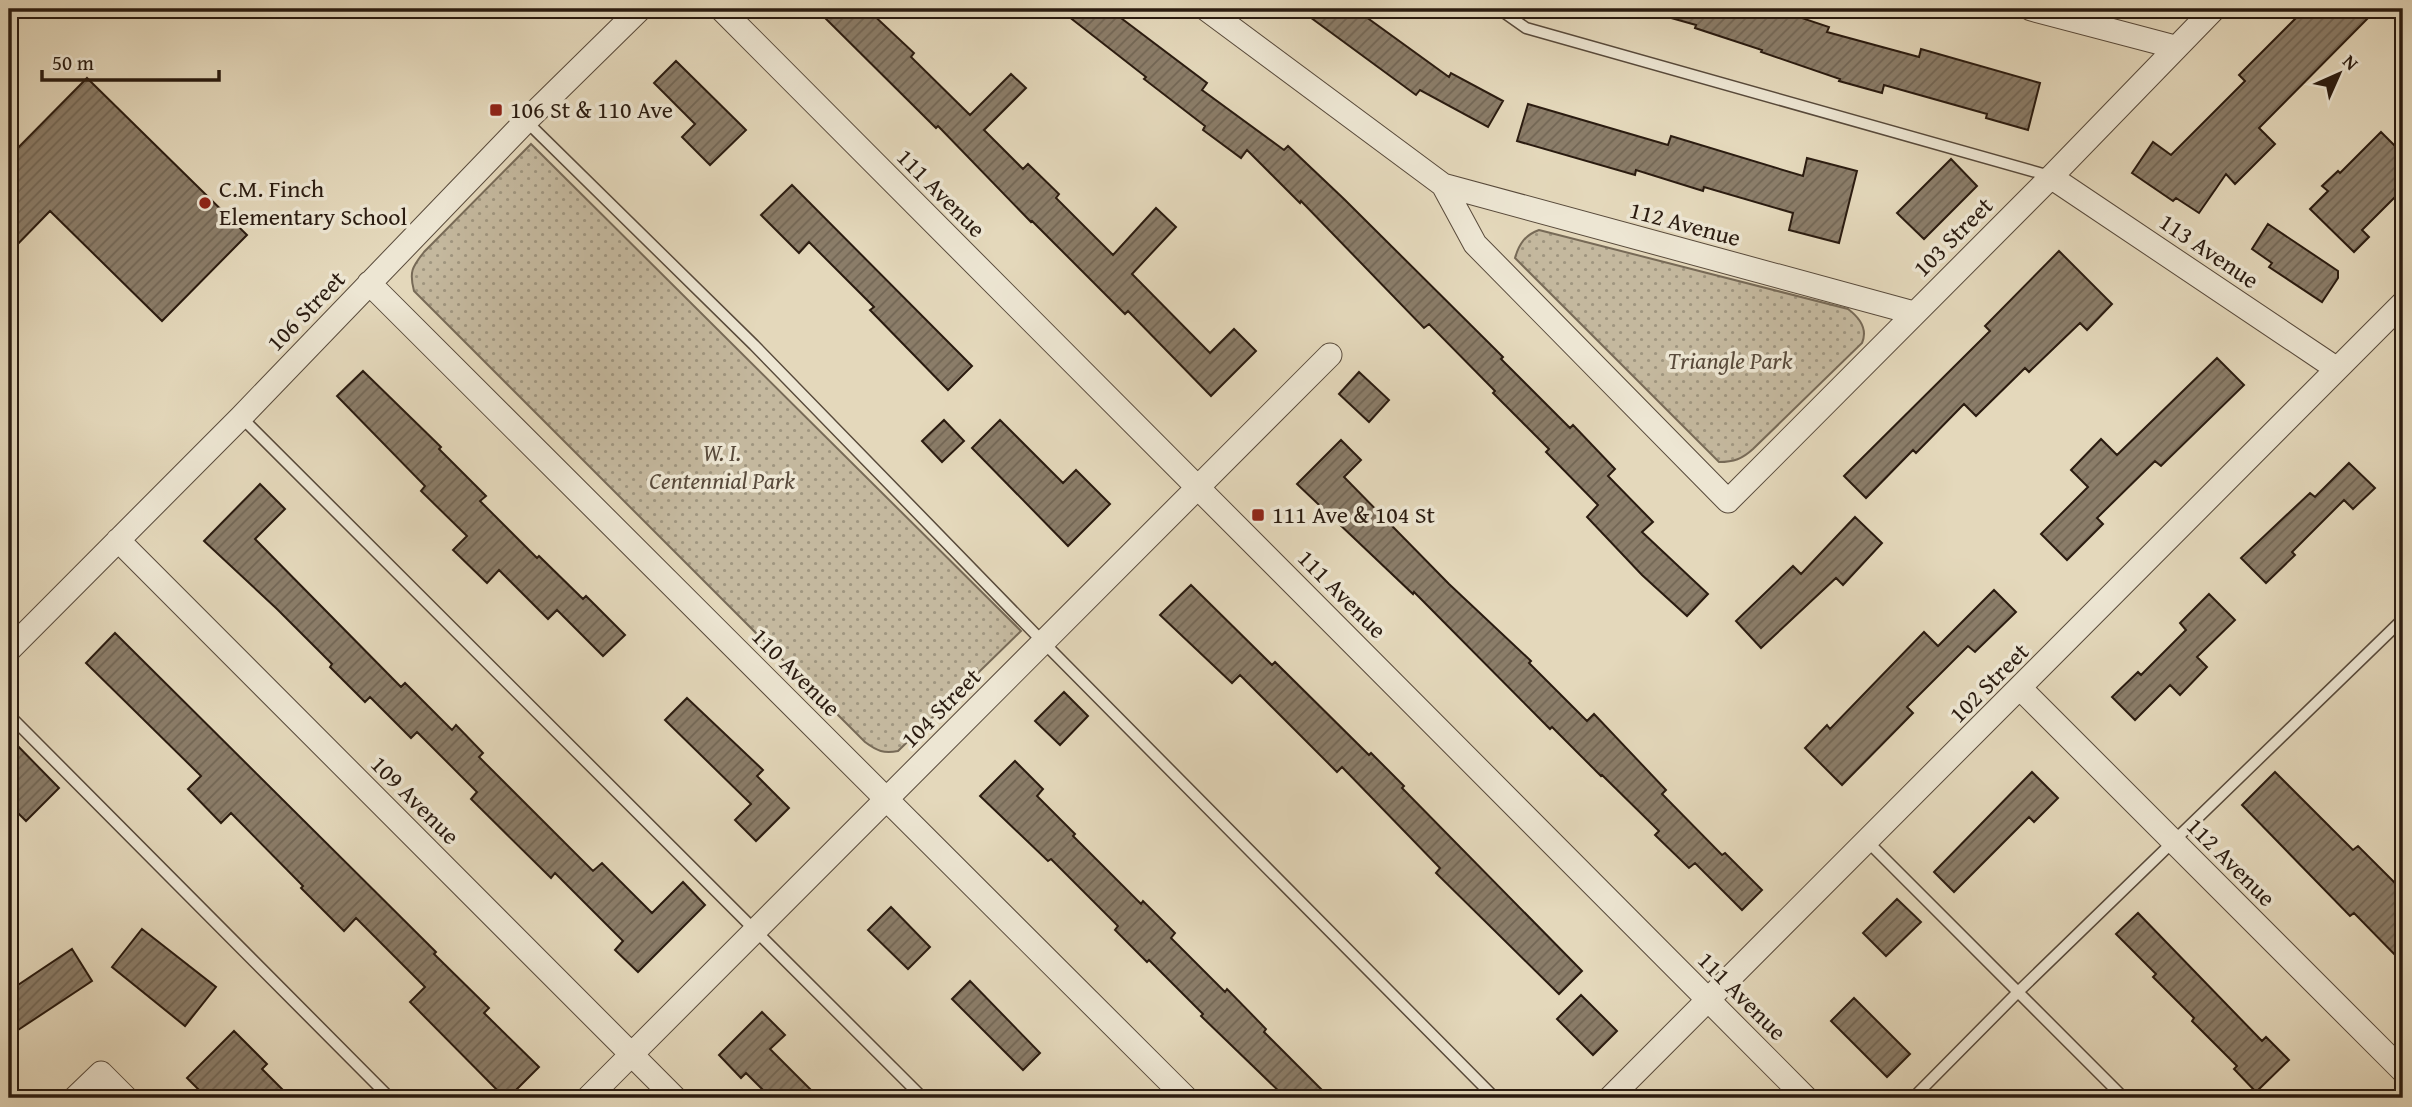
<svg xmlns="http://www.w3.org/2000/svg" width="2412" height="1107" viewBox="0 0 2412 1107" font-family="'Gentium Book Plus',serif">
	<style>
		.park { fill: url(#park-dots); stroke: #776a57; stroke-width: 2 }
		.building { fill: url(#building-hatch); stroke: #2a1b10; stroke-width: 2 }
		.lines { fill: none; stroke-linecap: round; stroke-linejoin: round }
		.service-casing { stroke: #584a3b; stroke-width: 13 }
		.minor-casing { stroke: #584a3b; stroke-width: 25 }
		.service { stroke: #ede6d3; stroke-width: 10 }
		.minor { stroke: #ede6d3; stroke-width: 23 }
		.poi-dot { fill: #8f2418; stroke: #ede6d3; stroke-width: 2.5 }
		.labels { text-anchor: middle; stroke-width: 7; stroke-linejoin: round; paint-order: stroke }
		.poi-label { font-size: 24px; fill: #2a1b10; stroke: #ede6d3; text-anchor: start }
		.street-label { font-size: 24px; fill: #2a1b10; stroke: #ede6d3 }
		.park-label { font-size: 24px; font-style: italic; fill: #584a3b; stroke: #ede6d3 }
	</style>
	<defs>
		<pattern id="park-dots" width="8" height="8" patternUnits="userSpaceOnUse" patternTransform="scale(1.75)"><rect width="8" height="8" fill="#c4b89e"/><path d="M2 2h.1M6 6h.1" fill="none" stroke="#9f957f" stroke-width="1.8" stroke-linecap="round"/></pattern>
		<pattern id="building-hatch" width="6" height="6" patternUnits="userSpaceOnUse" patternTransform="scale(1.75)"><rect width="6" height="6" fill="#8b7d69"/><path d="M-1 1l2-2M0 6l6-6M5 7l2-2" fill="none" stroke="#726655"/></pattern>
	</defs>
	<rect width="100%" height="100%" fill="#e4d8bb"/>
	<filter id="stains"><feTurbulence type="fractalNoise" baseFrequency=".00286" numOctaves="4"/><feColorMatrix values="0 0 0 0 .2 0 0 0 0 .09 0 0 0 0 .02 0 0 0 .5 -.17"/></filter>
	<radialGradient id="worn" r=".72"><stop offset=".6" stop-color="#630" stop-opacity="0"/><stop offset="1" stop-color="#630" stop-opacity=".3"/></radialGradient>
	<!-- park -->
	<path class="park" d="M531,144L1021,631L898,751C884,754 877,751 865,742L414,291C409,272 412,267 424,252Z
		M1539,230L1848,309C1860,318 1868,329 1862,343L1753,449C1742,459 1734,462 1719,462L1515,258C1519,244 1525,235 1539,230Z"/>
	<!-- building -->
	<path class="building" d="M816,9H867L914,53L911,57L970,115L1011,74L1026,88L984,130L1023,169L1028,164L1059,194L1056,198L1113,255L1156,208L1176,227L1132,274L1210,353L1234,329L1256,351L1211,396L1128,311L1125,314L1032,221L1031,222L938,126L936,128Z
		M1059,9H1109L1207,83L1202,90L1284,150L1288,146L1344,199L1503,357L1501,359L1570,428L1573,425L1615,469L1608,476L1653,522L1642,532L1708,594L1687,616L1642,575L1587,517L1598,505L1546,452L1549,449L1493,393L1495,391L1429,324L1424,328L1301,201L1300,203L1247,150L1241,158L1203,130L1205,126L1144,79L1146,77Z
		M1299,9H1355L1449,77L1451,73L1503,101L1488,127L1420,90L1416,95Z
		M1658,9H1775L1829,27L1827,32L1919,57L1921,49L2040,83L2028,130L1986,118L1987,114L1884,85L1882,93L1839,81L1840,79L1761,52L1762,50L1695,28L1696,25L1657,14Z
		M2305,9H2377L2259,128L2275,144L2235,184L2226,174L2199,213L2176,198L2173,201L2132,173L2153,142L2171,155L2245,81L2239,75Z
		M676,61L746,130L710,165L682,137L695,124L654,83Z
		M87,78L247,235L162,321L50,211L9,253V157Z
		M1528,104L1668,145L1671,136L1803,176L1807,158L1857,171L1839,243L1789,230L1793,213L1704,187L1703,191L1636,170L1635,175L1517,141Z
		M2381,132L2403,154V189L2362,230L2369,237L2354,252L2310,209L2328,191L2322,186L2338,171L2340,173Z
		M1951,159L1977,186L1924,239L1897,213Z
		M792,185L972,366L948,390L870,310L874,307L809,242L799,253L761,215Z
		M2268,224L2338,271V278L2322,302L2269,267L2272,263L2252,249Z
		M2059,251L2112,304L2087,330L2080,323L2029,372L2025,368L1976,416L1964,404L1916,453L1913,450L1866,498L1844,476L1990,331L1985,326Z
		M2217,358L2244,385L2161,466L2155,461L2097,518L2103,524L2067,560L2041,534L2088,487L2071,470L2101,439L2117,455Z
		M363,371L441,447L439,449L486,496L480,501L537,558L539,556L583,599L586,596L625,635L603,656L557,610L548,619L499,570L487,583L453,550L467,536L421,491L425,486L337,396Z
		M1359,372L1389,400L1369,422L1339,394Z
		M944,420L964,441L942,462L922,441Z
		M1000,420L1063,483L1076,470L1110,504L1068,546L972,448Z
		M1341,440L1361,460L1344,477L1449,584L1531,661L1529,663L1587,721L1594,714L1666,790L1662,794L1722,855L1725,853L1762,890L1742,910L1695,863L1689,868L1655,835L1659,831L1602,775L1601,776L1552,727L1550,729L1414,592L1413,594L1297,484Z
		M2349,463L2375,488L2353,509L2344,500L2292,552L2295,555L2266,583L2241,558L2310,493L2315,497Z
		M260,484L285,509L255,539L401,687L405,683L452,730L456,725L483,753L479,757L593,871L602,863L652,913L683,882L705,905L638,972L615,950L623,941L555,873L551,878L471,799L477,792L417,732L411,738L370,697L365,702L330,667L332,664L277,609L204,541Z
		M1855,517L1882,543L1843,585L1836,578L1761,648L1736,621L1793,566L1801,574Z
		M1191,585L1272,665L1275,662L1369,755L1371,753L1404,786L1402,788L1582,971L1559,994L1436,873L1440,868L1342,767L1337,772L1240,675L1232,683L1160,615Z
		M1994,590L2016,612L1975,652L1968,646L1907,707L1913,713L1842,785L1805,748L1827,725L1830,729L1924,632L1938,646Z
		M2209,594L2235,620L2197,657L2207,667L2180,695L2170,685L2135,720L2112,697L2138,672L2141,675L2186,630L2180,623Z
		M115,633L436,952L434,954L489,1008L484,1013L539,1067L508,1098H505L410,1002L425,987L356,918L344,931L301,888L303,886L231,813L221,823L188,789L201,776L86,663Z
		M1064,692L1088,716L1060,745L1035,721Z
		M687,698L763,770L757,776L789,808L756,841L735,820L751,804L665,720Z
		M9,737L59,788L26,821L9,804Z
		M1015,761L1043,789L1037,796L1075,834L1073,836L1141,904L1143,901L1175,933L1171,938L1225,992L1227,989L1266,1029L1264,1032L1330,1098H1286L1201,1016L1203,1014L1149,960L1147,962L1115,930L1118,926L1051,859L1048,861L980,796Z
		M2032,772L2058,798L2034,822L2029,817L1954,892L1934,872Z
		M2275,772L2353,850L2358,846L2403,891V963L2354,913L2350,916L2242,805Z
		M1897,899L1921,922L1886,956L1863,933Z
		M891,907L930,947L908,969L868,930Z
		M2138,913L2262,1041L2266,1037L2289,1060L2256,1092L2234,1069L2237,1066L2192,1021L2194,1018L2153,977L2156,974L2116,934Z
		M142,929L216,987L185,1026L112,967Z
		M72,949L92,981L9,1036V991Z
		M970,981L1040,1053L1023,1070L952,999Z
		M1581,995L1617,1031L1593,1055L1557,1019Z
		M1854,998L1910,1054L1887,1077L1831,1021Z
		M762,1012L785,1035L770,1049L819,1098H771L746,1073L741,1078L719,1055Z
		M234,1031L267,1064L262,1069L291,1098H207L187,1078Z"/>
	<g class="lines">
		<!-- service casing -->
		<g class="service-casing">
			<path id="service" d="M1499,9L1526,28L2050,176
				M526,121L754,345L1043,642L1495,1098
				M241,417L923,1098
				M9,715L390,1098
				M1867,841L2124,1098
				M1913,1098L2019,991L2403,619"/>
		</g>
		<!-- minor casing -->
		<g class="minor-casing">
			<path id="minor" d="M721,9L1806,1098
				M1206,9L1443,185L1914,313
				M2031,9L2175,47
				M2051,177L2337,369
				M1443,185L1475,244L1728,501L2051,177L2214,9
				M369,283L1186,1098
				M118,540L675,1098
				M9,650L241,417L526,121L640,9
				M2021,689L2403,1071
				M75,1098L101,1073L126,1098
				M588,1098L1330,355
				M1610,1098L2403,303"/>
		</g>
		<!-- service -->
		<use href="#service" class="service"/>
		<!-- minor -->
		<use href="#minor" class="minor"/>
	</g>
	<!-- markers -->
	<g class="poi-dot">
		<rect x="489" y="103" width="14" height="14" rx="3.5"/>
		<circle cx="205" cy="203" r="7"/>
		<rect x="1251" y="508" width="14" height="14" rx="3.5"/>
	</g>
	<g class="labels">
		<!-- poi labels -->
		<g class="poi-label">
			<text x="510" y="118">106 St &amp; 110 Ave</text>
			<text x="219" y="197">C.M. Finch<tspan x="219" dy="28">Elementary School</tspan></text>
			<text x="1272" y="523">111 Ave &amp; 104 St</text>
		</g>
		<!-- street labels -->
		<g class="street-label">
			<text transform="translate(941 193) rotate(45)" y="8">111 Avenue</text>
			<text transform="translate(1685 224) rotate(15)" y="8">112 Avenue</text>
			<text transform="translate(1953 237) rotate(-45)" y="8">103 Street</text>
			<text transform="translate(2209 251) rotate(34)" y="8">113 Avenue</text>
			<text transform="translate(306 311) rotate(-46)" y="8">106 Street</text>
			<text transform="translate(1342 594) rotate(45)" y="8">111 Avenue</text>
			<text transform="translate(796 672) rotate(45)" y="8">110 Avenue</text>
			<text transform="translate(1989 683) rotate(-45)" y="8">102 Street</text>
			<text transform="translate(941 708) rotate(-45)" y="8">104 Street</text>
			<text transform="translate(415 800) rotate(45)" y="8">109 Avenue</text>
			<text transform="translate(2231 862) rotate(45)" y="8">112 Avenue</text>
			<text transform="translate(1742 996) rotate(45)" y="8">111 Avenue</text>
		</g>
		<!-- park labels -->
		<g class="park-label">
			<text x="1730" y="369">Triangle Park</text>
			<text x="722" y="461">W. I.<tspan x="722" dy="28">Centennial Park</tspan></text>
		</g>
	</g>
	<!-- margin -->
	<rect width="2412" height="1107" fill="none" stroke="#e4d8bb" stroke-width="35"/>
	<rect x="10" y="10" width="2391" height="1086" fill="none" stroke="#2a1b10" stroke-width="3.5"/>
	<rect x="18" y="18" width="2377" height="1072" fill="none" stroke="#2a1b10" stroke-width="2"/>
	<!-- north arrow -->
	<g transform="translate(2339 74) rotate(45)" stroke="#ede6d3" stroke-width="5" paint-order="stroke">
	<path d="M0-5L12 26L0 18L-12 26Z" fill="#2a1b10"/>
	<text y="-10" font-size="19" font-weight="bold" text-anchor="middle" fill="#2a1b10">N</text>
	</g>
	<!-- scale -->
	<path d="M42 70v10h177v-10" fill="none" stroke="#2a1b10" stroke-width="3.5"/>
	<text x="52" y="70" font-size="21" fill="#2a1b10" stroke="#ede6d3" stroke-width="5" paint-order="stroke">50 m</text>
	<rect width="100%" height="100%" filter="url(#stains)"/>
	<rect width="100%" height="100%" fill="url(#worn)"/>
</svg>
